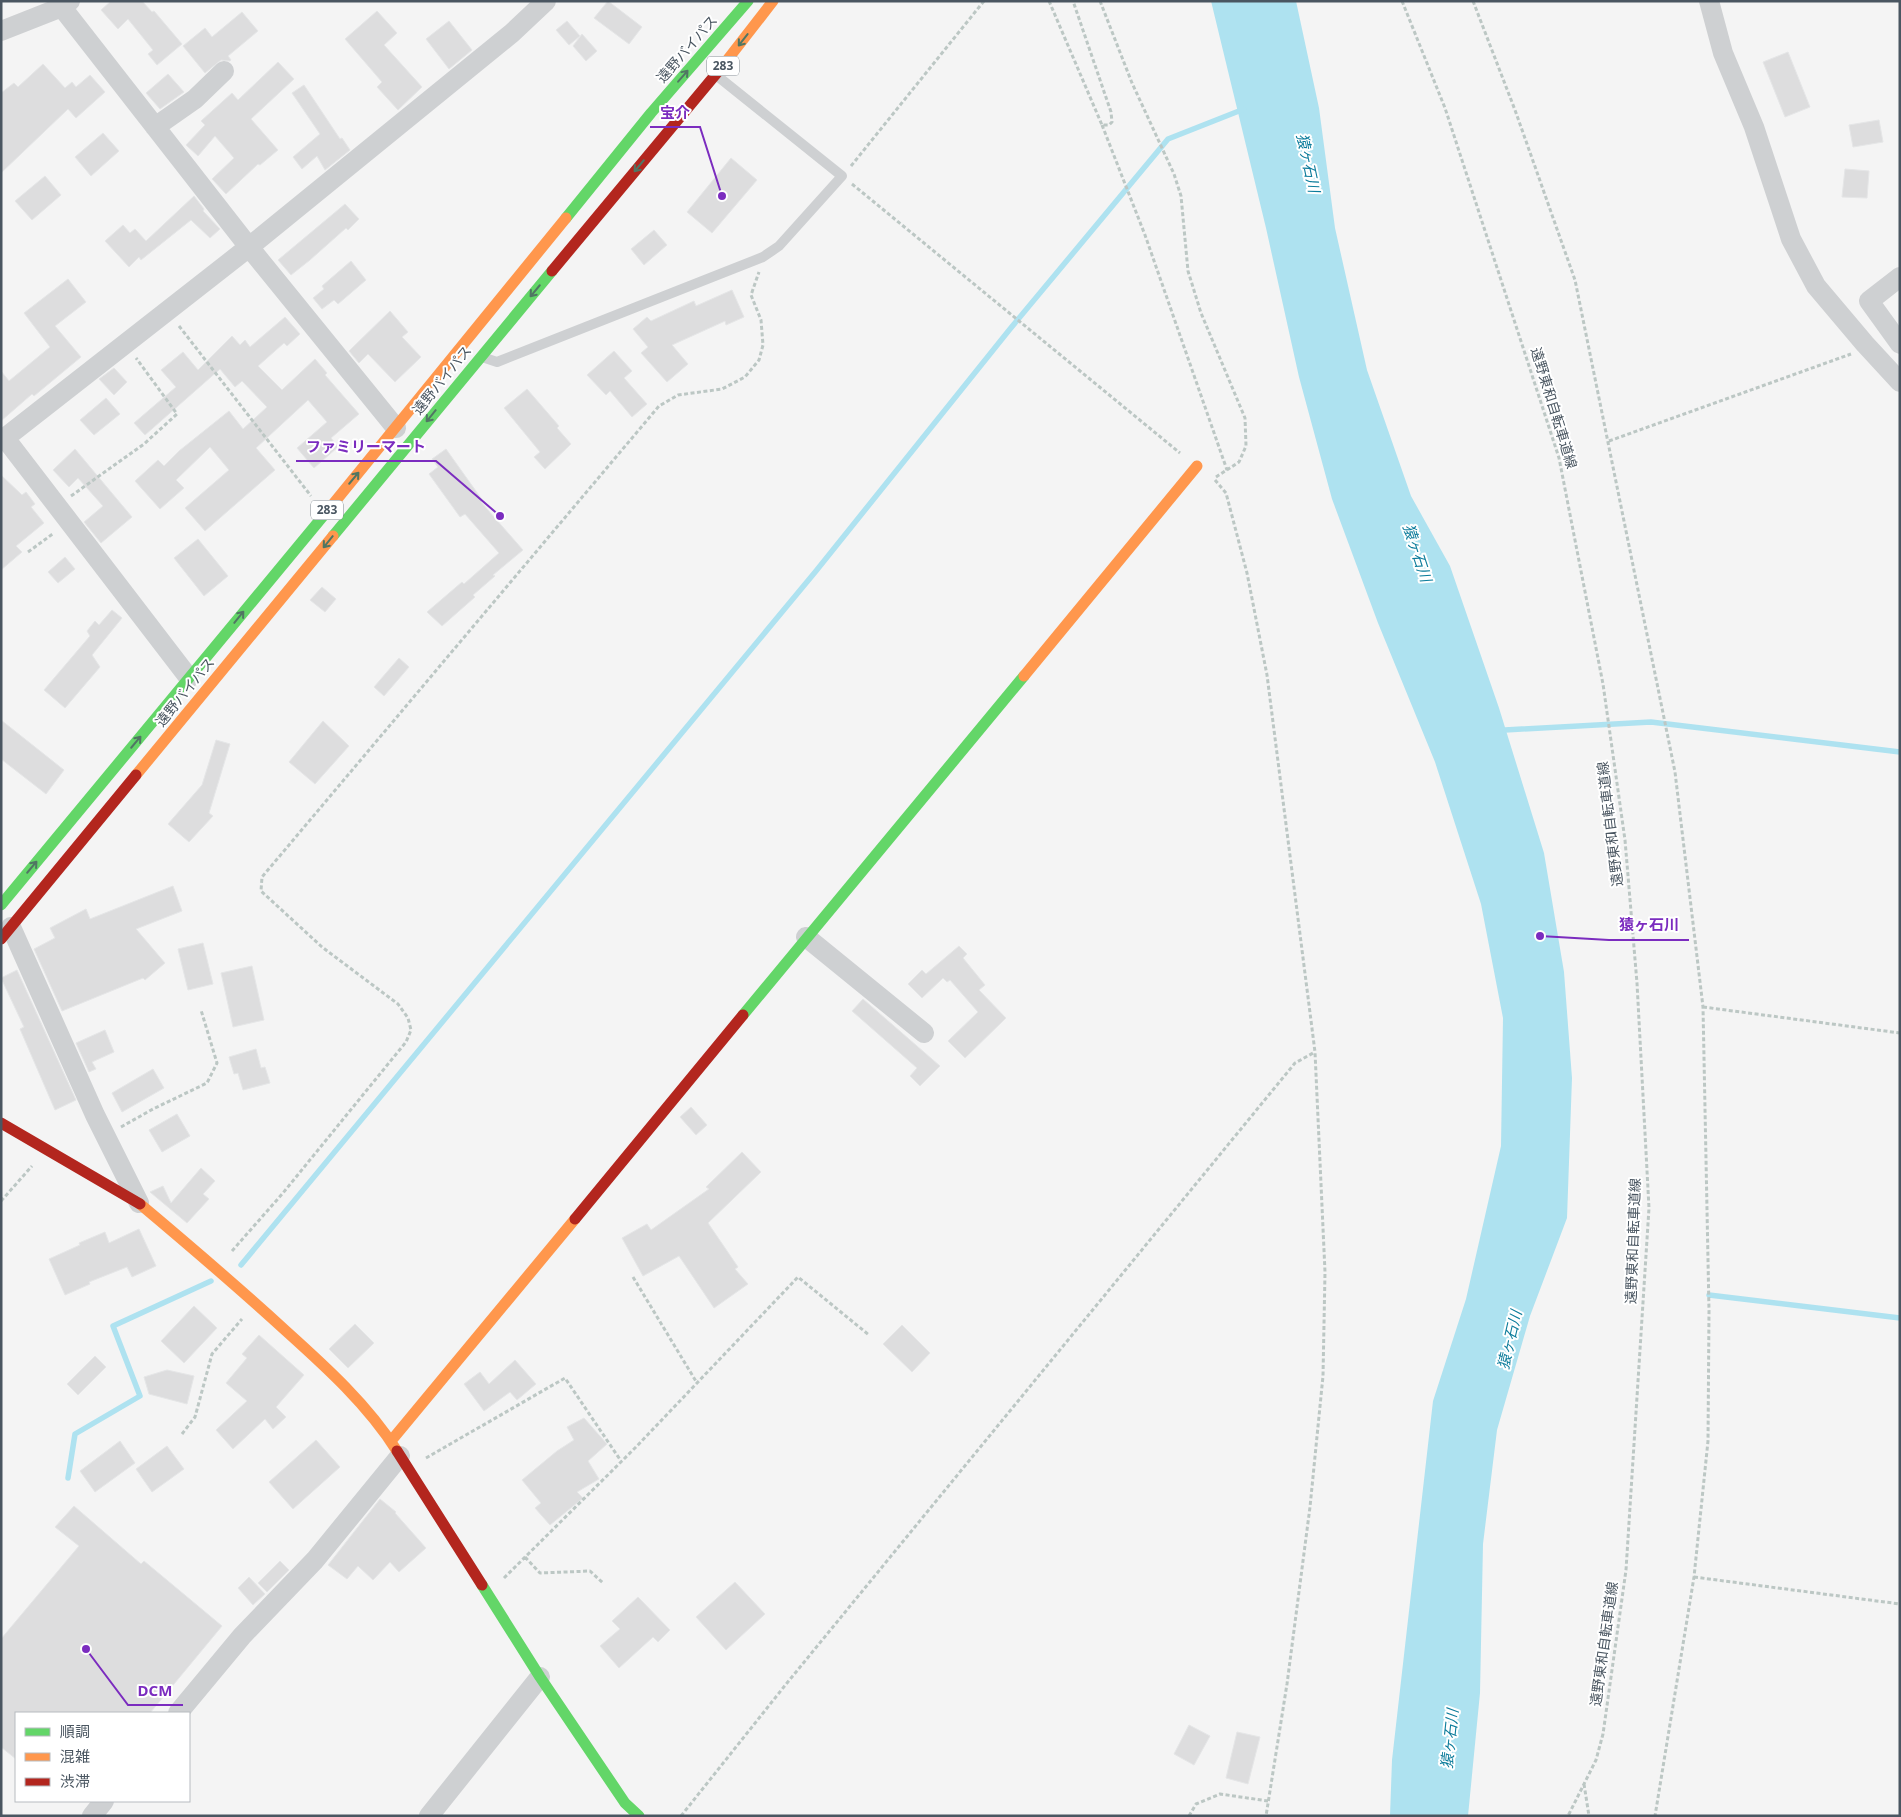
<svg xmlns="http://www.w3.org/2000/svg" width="1901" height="1817" viewBox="0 0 1901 1817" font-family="'Noto Sans','Noto Sans JP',sans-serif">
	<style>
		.water { fill: #aee2f0 }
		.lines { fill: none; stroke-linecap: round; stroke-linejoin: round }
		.stream { stroke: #aee2f0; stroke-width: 5.5 }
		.building { fill: #ddddde; stroke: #e5e6e7 }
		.path { stroke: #bcc7c4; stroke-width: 3; stroke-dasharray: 4 2.5; stroke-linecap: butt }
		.lane { stroke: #ced0d2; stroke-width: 10 }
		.street { stroke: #ced0d2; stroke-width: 20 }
		.fast { stroke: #63d668; stroke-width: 11 }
		.slow { stroke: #ff974d; stroke-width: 11 }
		.jam { stroke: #b3261e; stroke-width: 11 }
		.oneway { stroke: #507663 }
		.labels { text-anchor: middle; stroke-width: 4; stroke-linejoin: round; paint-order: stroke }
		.shield { fill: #fff; stroke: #808990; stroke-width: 1 }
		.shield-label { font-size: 12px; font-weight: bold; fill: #4a5661 }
		.street-label { font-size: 14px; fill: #4a5661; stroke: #fff }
		.water-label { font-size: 15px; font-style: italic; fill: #0c7c9b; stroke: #fff }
		.leader { fill: none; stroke: #7b2cbf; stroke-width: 2 }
		.callout-dot { fill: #7b2cbf; stroke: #fff; stroke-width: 2 }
		.callout-label { font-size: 15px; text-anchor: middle; font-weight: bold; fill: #7b2cbf; stroke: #fff; stroke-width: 4; stroke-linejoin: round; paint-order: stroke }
	</style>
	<rect width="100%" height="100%" fill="#f4f4f4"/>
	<!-- water -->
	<path class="water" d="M1211,1H1296L1319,108L1335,228L1367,370L1411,496L1450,566L1499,708L1544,853L1564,972L1572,1078L1567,1218L1530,1316L1497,1430L1483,1544L1480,1693L1468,1816H1390L1392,1760L1433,1401L1466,1299L1501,1146L1503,1018L1481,904L1435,762L1378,623L1332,499L1299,377L1266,228Z"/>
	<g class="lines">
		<!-- stream -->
		<path class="stream" d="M1505,730L1651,722L1900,752
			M241,1265L816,571L1010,329L1168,139L1244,109
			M1709,1295L1900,1318
			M68,1478L75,1434L140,1396L113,1326L211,1281"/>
	</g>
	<!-- building -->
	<path class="building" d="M111,1H142L152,12L154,11L182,44L157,65L148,54L153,50L128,19L118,29L101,10Z
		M608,1L642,27L629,44L594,18Z
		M377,11L397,33L384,45L422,87L398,110L377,87L382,82L345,39Z
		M242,12L258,31L228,56L231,60L230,61L221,60L205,73L183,46L205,28L212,37Z
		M449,21L472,50L449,69L426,39Z
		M567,21L580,36L569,45L556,30Z
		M582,34L597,51L586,61L573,46Z
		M1788,52L1810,107L1785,117L1763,62Z
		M278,62L294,79L251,119L278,150L260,165L258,164L226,194L212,179L234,158L215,136L198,156L186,145L205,125L201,121L232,93L238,100Z
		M43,64L65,88L72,82L76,87L90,75L105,92L76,118L68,109L1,173V93L14,83L18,87Z
		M168,74L184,92L160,109L146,93Z
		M304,85L340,139L342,138L350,150L325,170L317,156L302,169L293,157L320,134L292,93Z
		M1879,120L1883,142L1853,147L1849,125Z
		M103,133L119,151L91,176L75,157Z
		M731,158L757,180L712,233L687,212Z
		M1845,169L1869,171L1867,198L1842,197Z
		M45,176L61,195L32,220L15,201Z
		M194,196L204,209L203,211L220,229L210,238L191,220L141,260L139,257L129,267L105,241L123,225L130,233L135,229L146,241Z
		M345,204L359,219L348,230L346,228L310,260L291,275L278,260Z
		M654,230L667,245L644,265L631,249Z
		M351,261L366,280L338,304L334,300L322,309L313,298L324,289L322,286Z
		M68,279L86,302L55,326L81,357L34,396L32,394L1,421V371L9,381L50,347L24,313Z
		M732,290L744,317L726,325L725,321L672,345L688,364L667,382L641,353L648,347L633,329L647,317L651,321L694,301L696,306Z
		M390,311L408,332L402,337L421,357L395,382L368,354L359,363L349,351Z
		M285,317L300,334L287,346L284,343L258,366L282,390L315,359L327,373L325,375L359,414L331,438L338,447L314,468L297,448L327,422L308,400L256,448L275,470L205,531L185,508L229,470L210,447L176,480L184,488L160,509L135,481L158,460L164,466L179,451L229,411L243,429L267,407L242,381L235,387L220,369L145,435L134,423L176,387L161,370L183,352L198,370L232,336L240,345L245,340L250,347Z
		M614,351L632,371L624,378L647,404L632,417L610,391L606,395L587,375Z
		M114,368L127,382L114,395L99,379Z
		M527,389L559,426L557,428L571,444L545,469L534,457L540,452L504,408Z
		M106,398L120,414L94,435L80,420Z
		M75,449L132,517L101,543L84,522L103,506L78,478L69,487L53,470Z
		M446,449L483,501L481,502L523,550L493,575L495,576L473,595L475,597L442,626L427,612L462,582L464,584L499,553L465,514L460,517L429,474L438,467L432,459Z
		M1,475L22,495L26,492L35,504L31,507L44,523L16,546L22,552L1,570Z
		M198,539L228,576L204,596L174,558Z
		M65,557L75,569L58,583L48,572Z
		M322,587L336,599L325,612L310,600Z
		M112,610L122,618L92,655L100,667L65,708L44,690L90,636L87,631L95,621L99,625Z
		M399,658L409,667L384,696L374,687Z
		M1,720L64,770L46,794L1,759Z
		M323,721L349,746L315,784L289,762Z
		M216,740L230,744L209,813L213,816L189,842L168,824L202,785Z
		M173,886L182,911L136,929L165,963L145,980L143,978L62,1011L34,949L55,938L50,928L86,909L90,919Z
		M203,943L213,984L188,990L178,949Z
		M959,946L967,954L963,958L985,985L979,990L1006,1018L965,1058L948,1041L978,1012L950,980L947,982L943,978L922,998L908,984L922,970L926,974Z
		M252,966L264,1020L233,1027L221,973Z
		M17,970L76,1100L55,1110L20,1029L24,1027L1,978Z
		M863,999L940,1066L920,1086L910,1076L917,1068L852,1011Z
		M105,1030L114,1052L92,1062L96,1069L89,1072L76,1043Z
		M256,1049L261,1068L265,1067L270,1083L243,1090L238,1073L234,1074L229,1057Z
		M153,1069L164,1088L122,1112L112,1093Z
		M691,1107L707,1125L696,1135L680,1117Z
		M177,1114L190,1136L162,1152L149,1130Z
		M742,1152L761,1172L708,1223L738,1267L735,1269L748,1284L714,1308L679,1256L643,1276L622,1238L647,1224L651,1230L709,1189L706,1187Z
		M201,1168L215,1181L203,1194L209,1199L187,1223L150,1192L163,1186L171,1203Z
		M139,1229L156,1266L132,1277L127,1267L89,1282L90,1284L65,1295L49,1259L80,1245L79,1243L105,1232L109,1243Z
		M194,1306L217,1328L184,1363L161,1341Z
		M355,1324L374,1343L348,1368L329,1349Z
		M902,1325L930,1353L912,1372L883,1344Z
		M259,1335L304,1375L276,1407L286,1417L273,1429L265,1419L233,1449L216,1430L247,1401L226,1383L247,1358L242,1354Z
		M95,1356L106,1367L78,1395L67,1384Z
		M515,1360L536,1384L517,1400L510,1392L484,1411L464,1384L480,1372L489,1384Z
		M167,1370L194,1376L187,1404L149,1394L144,1377Z
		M584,1418L607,1444L588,1461L599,1479L577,1492L583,1498L550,1525L535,1508L541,1503L522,1480L557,1451L574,1440L567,1427Z
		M316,1440L340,1467L293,1509L269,1482Z
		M120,1441L135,1463L95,1492L80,1471Z
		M167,1446L184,1469L152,1492L136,1469Z
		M380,1499L396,1512L395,1513L426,1548L399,1572L390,1562L373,1580L358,1566L347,1579L328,1565Z
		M74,1506L141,1564L144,1561L222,1626L150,1713H16V1759L1,1747V1639L79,1546L55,1527Z
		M280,1561L289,1570L267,1592L258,1583Z
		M249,1577L265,1594L253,1605L238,1588Z
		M735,1582L765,1614L726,1650L696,1617Z
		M638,1597L670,1630L658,1642L653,1637L619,1668L600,1646L620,1629L612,1621Z
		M1189,1725L1210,1736L1194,1765L1174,1754Z
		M1237,1732L1260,1737L1248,1784L1226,1778Z"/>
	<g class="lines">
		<!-- path -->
		<path class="path" d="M1049,1L1102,125H1109L1112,122L1111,112L1073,1
			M1100,1L1132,83L1174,174L1181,196L1188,271L1201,313L1245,418L1246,446L1239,462L1216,477
			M1402,1L1445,108L1559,458L1603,684L1625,840L1637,983L1649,1208L1626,1570L1603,1734L1596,1760L1568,1816
			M1473,1L1515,110L1575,280L1675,772L1703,1007L1709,1311L1708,1441L1694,1577L1655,1816
			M1102,125L1145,235L1227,470
			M851,166L984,1
			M852,184L1180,453
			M179,326L311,496
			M1609,441L1851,354
			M1215,480L1226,493L1247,573L1267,675L1315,1052L1325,1272L1323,1376L1310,1507L1287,1684L1266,1816
			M71,496L144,444L177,414L136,358
			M28,552L54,533
			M1703,1007L1900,1033
			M121,1127L153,1109L207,1083L217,1063L201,1010
			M1,1201L32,1166
			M232,1251L283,1193L406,1042L411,1030L408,1018L398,1004L322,947L261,891L262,877L659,406L678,395L722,389L745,377L759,360L763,345L761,320L751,295L759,272
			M633,1277L697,1383
			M182,1434L195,1417L212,1354L242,1319
			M426,1458L565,1378L621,1461
			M525,1557L540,1573L590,1571L603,1583
			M1694,1577L1900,1604
			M504,1578L636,1447L798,1277L869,1335
			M1584,1784L1589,1816
			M681,1816L787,1683L1295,1063L1315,1052
			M1189,1816L1196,1804L1220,1794L1268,1801"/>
		<!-- lane -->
		<path class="lane" d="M482,357L497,362L763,257L779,246L842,176L716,75"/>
		<!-- street -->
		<path class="street" d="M57,1L249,247L396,428
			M1709,1L1723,53L1754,127L1791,239L1816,286L1865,344L1900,382
			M1,31L62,7L70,1
			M155,127L195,99L224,71
			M1900,277L1869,301L1900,344
			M5,438L189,678
			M1,441L249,247L512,33L546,1
			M11,927L95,1115L139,1203
			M806,937L924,1033
			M178,1713L242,1636L315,1560L400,1456
			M92,1816L104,1801
			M429,1816L540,1677"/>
		<!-- fast -->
		<path class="fast" d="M566,218L651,113L748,1
			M333,536L552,271
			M1,905L329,509
			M743,1015L1024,676
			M482,1585L540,1677L625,1803L639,1816"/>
		<!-- slow -->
		<path class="slow" d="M721,68L773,1
			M329,509L566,218
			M1024,676L1197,466
			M136,775L333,536
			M140,1204C190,1246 239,1288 286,1331C326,1367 368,1405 397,1451
			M391,1441L575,1219"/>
		<!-- jam -->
		<path class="jam" d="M552,271L721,68
			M1,939L136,775
			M1,1123L140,1204
			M575,1219L743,1015
			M397,1451L482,1585"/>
	</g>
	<!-- one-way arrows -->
	<defs><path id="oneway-shaft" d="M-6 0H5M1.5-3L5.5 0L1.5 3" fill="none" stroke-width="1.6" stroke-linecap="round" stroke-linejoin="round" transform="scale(1.25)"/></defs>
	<g class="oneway">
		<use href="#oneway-shaft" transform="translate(743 40) rotate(128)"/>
		<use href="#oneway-shaft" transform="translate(683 76) rotate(-49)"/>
		<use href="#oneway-shaft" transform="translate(639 166) rotate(130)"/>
		<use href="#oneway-shaft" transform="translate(535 291) rotate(130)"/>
		<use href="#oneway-shaft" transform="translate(431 416) rotate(129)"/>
		<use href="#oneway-shaft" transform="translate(354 478) rotate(-50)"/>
		<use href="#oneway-shaft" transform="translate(328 542) rotate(129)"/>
		<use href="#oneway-shaft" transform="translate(239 617) rotate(-51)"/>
		<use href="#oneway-shaft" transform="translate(136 742) rotate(-50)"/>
		<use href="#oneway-shaft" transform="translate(32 867) rotate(-50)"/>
	</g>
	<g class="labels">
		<!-- shield labels -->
		<g class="shield">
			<rect x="707" y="56.5" width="32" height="19" rx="4"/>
			<rect x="311" y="500.5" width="32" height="19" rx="4"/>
		</g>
		<g class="shield-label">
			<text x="723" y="70">283</text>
			<text x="327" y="514">283</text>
		</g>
		<!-- street labels -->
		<g class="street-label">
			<text transform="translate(687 49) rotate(-49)" y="5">遠野バイパス</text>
			<text transform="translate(442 380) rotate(-51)" y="5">遠野バイパス</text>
			<text transform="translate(1554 408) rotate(73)" y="5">遠野東和自転車道線</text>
			<text transform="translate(185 692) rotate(-51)" y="5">遠野バイパス</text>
			<text transform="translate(1610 824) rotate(-97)" y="5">遠野東和自転車道線</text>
			<text transform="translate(1633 1241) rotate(-88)" y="5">遠野東和自転車道線</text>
			<text transform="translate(1604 1644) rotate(-82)" y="5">遠野東和自転車道線</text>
		</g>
		<!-- water labels -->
		<g class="water-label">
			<text transform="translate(1308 163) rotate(78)" y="5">猿ヶ石川</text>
			<text transform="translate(1417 553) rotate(72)" y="5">猿ヶ石川</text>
			<text transform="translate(1510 1340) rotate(-77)" y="5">猿ヶ石川</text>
			<text transform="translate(1450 1739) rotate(-84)" y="5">猿ヶ石川</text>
		</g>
	</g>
	<!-- callouts -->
	<path class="leader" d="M722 196L700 127H650M500 516L436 461H296M1540 936L1609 940H1689M86 1649L128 1705H183"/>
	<g class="callout-dot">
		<circle cx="722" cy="196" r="5"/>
		<circle cx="500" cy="516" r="5"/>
		<circle cx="1540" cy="936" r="5"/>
		<circle cx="86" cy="1649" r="5"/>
	</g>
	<g class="callout-label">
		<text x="675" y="118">宝介</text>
		<text x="366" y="452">ファミリーマート</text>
		<text x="1649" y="930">猿ヶ石川</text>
		<text x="155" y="1696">DCM</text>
	</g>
	<!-- border -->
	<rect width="1901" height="1817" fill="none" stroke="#4a5661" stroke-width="5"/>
	<!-- legend -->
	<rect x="15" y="1712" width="175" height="90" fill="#ffffff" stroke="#b7bbc0"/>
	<rect x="25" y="1728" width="25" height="8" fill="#63d668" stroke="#b7bbc0"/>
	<text x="60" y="1737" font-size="15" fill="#4a5661">順調</text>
	<rect x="25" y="1753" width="25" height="8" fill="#ff974d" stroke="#b7bbc0"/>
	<text x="60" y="1762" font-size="15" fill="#4a5661">混雑</text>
	<rect x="25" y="1778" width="25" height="8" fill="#b3261e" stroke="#b7bbc0"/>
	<text x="60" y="1787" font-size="15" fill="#4a5661">渋滞</text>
</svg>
